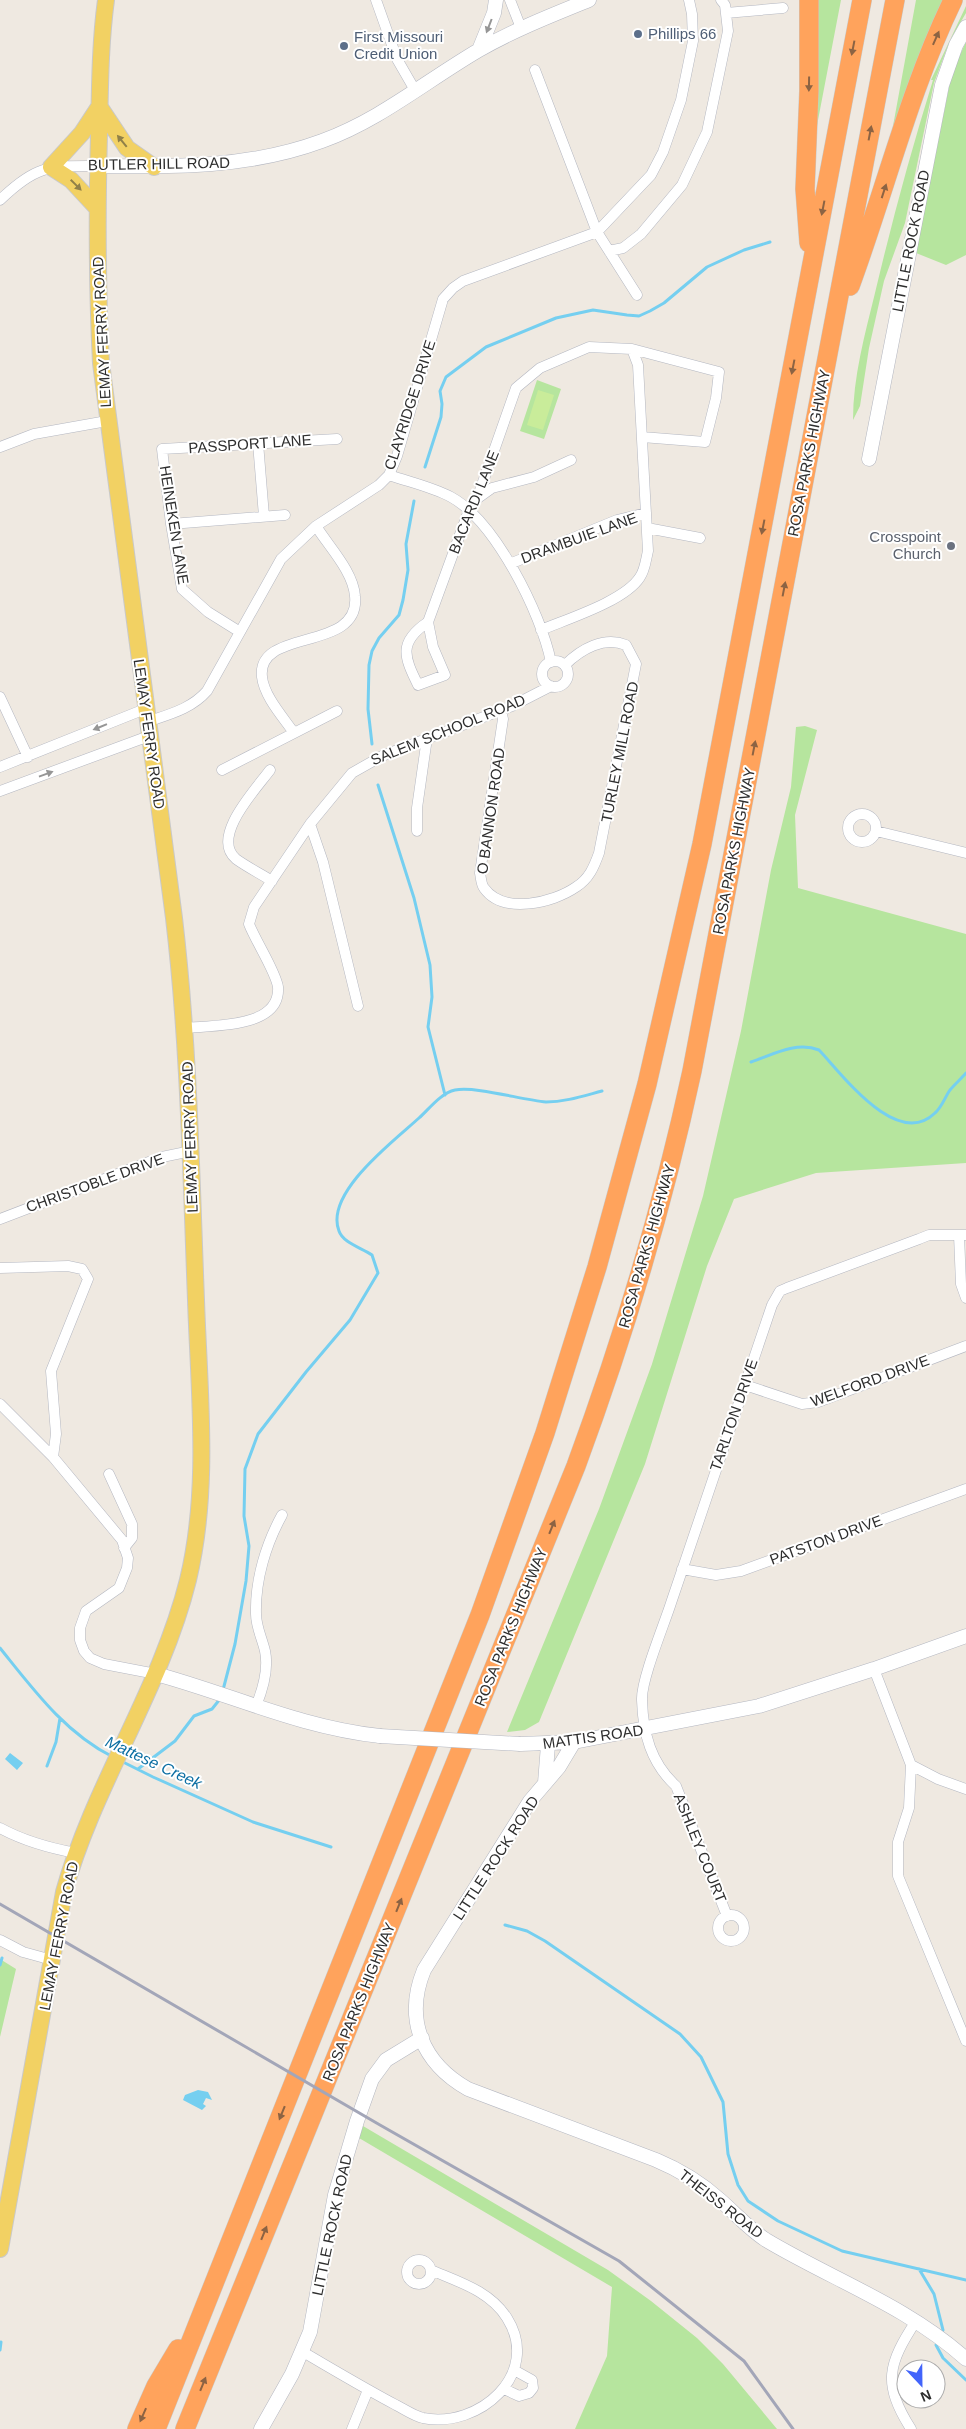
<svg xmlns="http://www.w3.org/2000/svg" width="966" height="2429" viewBox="0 0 966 2429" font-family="Helvetica,sans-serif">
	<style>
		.green { fill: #b6e59e }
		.pitch { fill: #c9ec9a }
		.water { fill: #75cff0 }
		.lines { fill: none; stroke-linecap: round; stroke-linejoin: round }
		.stream { stroke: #75cff0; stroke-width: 3 }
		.street-casing { stroke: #b4b7c1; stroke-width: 11 }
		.secondary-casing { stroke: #b4b7c1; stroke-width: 15 }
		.primary-casing { stroke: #c9c9c9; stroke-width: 18 }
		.highway-casing { stroke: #c9c9c9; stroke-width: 20 }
		.street { stroke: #fff; stroke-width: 10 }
		.secondary { stroke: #fff; stroke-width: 14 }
		.primary { stroke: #f2d163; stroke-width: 16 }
		.highway { stroke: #ffa35c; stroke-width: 19 }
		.rail { stroke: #a3a6b8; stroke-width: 3 }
		.secondary-bridge-casing { stroke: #b4b7c1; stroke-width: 15; stroke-linecap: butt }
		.secondary-bridge { stroke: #fff; stroke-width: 14 }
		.oneway { fill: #969696 }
		.oneway2 { fill: #8c6343 }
		.oneway3 { fill: #908048 }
		.service-dot { fill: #5c6f8a; stroke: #fff; stroke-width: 2 }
		.worship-dot { fill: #6b7280; stroke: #fff; stroke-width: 2 }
		.labels { text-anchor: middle; stroke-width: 4; stroke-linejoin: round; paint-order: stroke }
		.service-label { font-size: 15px; fill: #4e5e75; stroke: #fff; text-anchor: start }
		.street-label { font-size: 15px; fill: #2e2e2e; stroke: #fff }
		.worship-label { font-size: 15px; fill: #5b616d; stroke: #fff; text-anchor: end }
		.water-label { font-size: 16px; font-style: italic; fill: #0d6fa3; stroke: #fff }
	</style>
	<rect width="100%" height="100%" fill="#efe9e1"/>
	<!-- green -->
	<path class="green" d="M816,0H841L814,141Z
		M916,0H946L889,148Z
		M966,6V13L950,40L934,83L905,223L884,281L869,348L860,406L853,420C853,377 865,334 875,293C892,221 911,151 933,80H931Z
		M966,42V255L946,265L916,253L948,92L952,72Z
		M537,380L561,389L544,439L520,431Z
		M805,726L817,730L795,815L798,888L966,934V1163L816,1173L734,1199L707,1266L645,1464L539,1722L525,1730L507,1732L599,1509L652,1364L703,1196L741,1031L771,870L791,787L796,727Z
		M0,1959L16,1969L0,2037Z
		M363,2126L608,2270L651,2301L697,2338L723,2364L777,2429H575L607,2356L612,2287L359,2138Z"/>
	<!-- pitch -->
	<path class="pitch" d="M538,390L554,395L543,430L527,425Z"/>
	<!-- water -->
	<path class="water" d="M10,1753L23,1763L17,1770L5,1759Z
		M198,2090L208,2092L212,2100L206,2098L203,2104L206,2106L202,2110L183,2100L185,2095Z"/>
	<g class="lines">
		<!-- stream -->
		<path class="stream" d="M425,467L441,417L442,404L440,391L446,377L486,347L556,318L593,310L627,315L639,316L650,311L664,303L707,267L744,250L770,242
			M372,744L368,709L369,665L372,651L379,638L399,615L403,600L408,570L406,544L414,501
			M378,785L414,898L430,965L432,997L428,1027L445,1095
			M751,1062C772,1055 796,1041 819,1050C842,1074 897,1150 935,1113C942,1107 945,1097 950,1090C955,1084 961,1079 966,1073
			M0,1648C33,1689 65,1733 113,1757
			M223,1690L235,1644L246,1581L249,1546L244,1516L245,1469L258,1434L306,1372L350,1320L378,1273L372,1255C362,1248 343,1243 339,1231C324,1193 395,1140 419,1118C429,1109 441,1093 455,1090C476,1086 522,1100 546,1102C565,1102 583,1096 602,1091
			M121,1761L153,1777L253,1822L331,1847
			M47,1766L56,1742L60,1718
			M138,1769L175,1741L194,1716L212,1709L220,1699
			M505,1925L527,1931L545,1941L680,2034L701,2057L723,2102L728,2154L738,2185L748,2201L778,2221L842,2251L966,2280
			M0,1965L2,1958
			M919,2269L934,2294L943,2330L940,2334
			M938,2340L936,2345L943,2358L966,2380
			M0,2350L1,2342"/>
		<!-- street casing -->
		<g class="street-casing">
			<path id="street" d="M376,0L397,59L416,92
				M510,0L521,28
				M726,13L783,8
				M535,70L597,232L637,295
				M0,200C37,164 50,166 98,166
				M609,251L623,248L641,234L682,185L707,132L728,31L725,5L721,0
				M258,443L264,516
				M0,447L34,434L107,421
				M389,475C409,482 432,487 451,497C495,521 541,613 551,662
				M478,498L492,488L534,477L571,460
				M171,524L285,515
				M647,528L700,538
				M512,563L617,520L646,513
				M428,622C398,642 404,657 418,685L445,675L433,647L428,622L469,510L477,499L516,388L540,368L589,347L632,349L719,372L716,398L705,442L642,437
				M541,630C567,619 625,601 640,577C645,570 646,559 648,551L638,365L632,349
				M240,632L208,612L182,589L171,524L162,449L337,439
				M542 674a13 13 0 1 1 26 0a13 13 0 1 1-26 0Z
				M0,697L28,757
				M501,711L503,719L480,873C481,878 481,884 484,888C503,915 553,903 576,887C589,879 594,867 599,853L636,664L626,645C604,636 581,649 565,665
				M147,722C170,714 191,709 207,691L281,559L316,526L379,485L389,475L397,456L443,299L453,288L463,281L597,232L651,175L663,152L681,100L693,41L692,14L689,0
				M294,733C283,717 264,696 262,677C256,627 361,653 355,596C353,571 329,547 316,526
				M0,767L145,709
				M222,770L337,711
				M270,770C256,789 210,837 236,859C247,867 261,874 272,881
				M0,791L149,736
				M848 828a14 14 0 1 1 28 0a14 14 0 1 1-28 0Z
				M310,824L323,862L358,1006
				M417,831V808L427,738
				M876,831L966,853
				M185,1028C211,1025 281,1029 278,987C276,972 255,940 249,924L254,907L310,824L352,773L382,756L512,706L551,686
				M0,1219L162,1157L191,1151
				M959,1235L961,1284L966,1298
				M0,1268L68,1266L82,1269L88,1279L51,1371L56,1434L53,1457L0,1404
				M745,1385L802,1404L818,1402L966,1346
				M53,1457L122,1540L128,1558L127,1568L119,1588L86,1611L80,1628V1640L84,1651L90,1658L104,1664L156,1674
				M109,1474L132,1524V1538L124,1548
				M682,1569L716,1575L741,1571L966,1489
				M874,1669L911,1765L909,1808L898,1842V1876L966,2041
				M256,1706C263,1689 269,1670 265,1651C262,1638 256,1627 256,1614C255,1580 266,1544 282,1515
				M911,1765L938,1779L966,1789
				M0,1828C24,1841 49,1848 76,1853
				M718 1928a13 13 0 1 1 26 0a13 13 0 1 1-26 0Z
				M727,1916L676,1786C651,1763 643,1734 642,1700C641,1680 664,1625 671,1603C704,1503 738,1404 772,1305L780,1291L787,1288L919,1239L929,1235H966
				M0,1940L23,1952L52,1960
				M407 2272a12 12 0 1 1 24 0a12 12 0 1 1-24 0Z
				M303,2352C334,2370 364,2388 396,2405C404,2409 414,2416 423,2418C479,2429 542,2374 507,2318C490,2291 459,2282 431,2270
				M504,2389L519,2396L529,2393L533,2388L532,2380L514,2370
				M352,2429L368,2390
				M911,2429C882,2383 888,2364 916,2321"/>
		</g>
		<!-- secondary casing -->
		<g class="secondary-casing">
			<path id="secondary" d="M479,50L494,13L496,0
				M98,166C175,167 249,168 322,141C380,120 426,81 479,50C514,30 552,15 589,0
				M869,459L942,85L956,45L966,27
				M156,1674C233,1695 299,1727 380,1736
				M574,1742L559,1767L530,1801L424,1970C404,2019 422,2063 468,2089L656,2160C680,2170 700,2182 720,2200C735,2213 749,2229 766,2240C833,2280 907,2306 966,2359
				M520,1744L574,1742L759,1706L874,1669L966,1636
				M545,1783L548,1745
				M261,2429L292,2374L310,2332L335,2195L357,2121L372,2079L386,2060L422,2038"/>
		</g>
		<!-- primary casing -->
		<g class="primary-casing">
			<path id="primary" d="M99,106L127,148L154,167
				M97,208L71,180L51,167L82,133L99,107
				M0,2249L64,1892C94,1784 161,1689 188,1580C210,1489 199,1392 196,1300C191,1172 189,1045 174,918L101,363C97,286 97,210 99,134C100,89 100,44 106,0"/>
		</g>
		<!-- highway casing -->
		<g class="highway-casing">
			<path id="highway" d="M809,0V91L805,189L809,243
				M850,286C885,191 909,91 953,0
				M137,2429L156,2386L178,2349
				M156,2429L480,1615L545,1433L597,1267L647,1084L702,844L862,0
				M185,2429L576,1466C624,1336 663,1206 692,1071L895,0"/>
		</g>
		<!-- street -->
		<use href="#street" class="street"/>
		<!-- secondary -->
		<use href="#secondary" class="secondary"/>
		<!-- primary -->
		<use href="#primary" class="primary"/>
		<!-- highway -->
		<use href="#highway" class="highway"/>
		<!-- rail -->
		<path class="rail" d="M0,1904L380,2125L619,2261L744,2361L793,2429"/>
		<!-- secondary-bridge casing -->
		<g class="secondary-bridge-casing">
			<path id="secondary-bridge" d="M380,1736L520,1744"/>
		</g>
		<!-- secondary-bridge -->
		<use href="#secondary-bridge" class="secondary-bridge"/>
	</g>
	<!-- one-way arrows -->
	<defs><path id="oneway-solid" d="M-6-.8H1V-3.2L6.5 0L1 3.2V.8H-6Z" transform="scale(1.25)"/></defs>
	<g class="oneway">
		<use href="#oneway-solid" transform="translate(489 26) rotate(111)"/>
		<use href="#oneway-solid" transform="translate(100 727) rotate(158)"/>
		<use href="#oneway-solid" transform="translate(46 774) rotate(-20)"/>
	</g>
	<g class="oneway2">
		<use href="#oneway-solid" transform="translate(936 38) rotate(-66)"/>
		<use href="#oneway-solid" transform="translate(853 48) rotate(101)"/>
		<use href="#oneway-solid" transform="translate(809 84) rotate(91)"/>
		<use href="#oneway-solid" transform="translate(870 133) rotate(-79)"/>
		<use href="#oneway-solid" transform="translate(884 191) rotate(-72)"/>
		<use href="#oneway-solid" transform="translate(823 208) rotate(101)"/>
		<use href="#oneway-solid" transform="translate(793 367) rotate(101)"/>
		<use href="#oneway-solid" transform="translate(763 527) rotate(101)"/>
		<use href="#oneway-solid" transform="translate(784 589) rotate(-79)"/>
		<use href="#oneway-solid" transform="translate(754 748) rotate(-79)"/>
		<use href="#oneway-solid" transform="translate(552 1527) rotate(-68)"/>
		<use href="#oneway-solid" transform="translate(399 1905) rotate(-68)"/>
		<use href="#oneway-solid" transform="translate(282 2113) rotate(112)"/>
		<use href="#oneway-solid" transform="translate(264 2233) rotate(-68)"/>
		<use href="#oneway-solid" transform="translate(203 2384) rotate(-68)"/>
		<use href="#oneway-solid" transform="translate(143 2415) rotate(114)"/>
	</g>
	<g class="oneway3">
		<use href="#oneway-solid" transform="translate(122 141) rotate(-129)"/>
		<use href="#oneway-solid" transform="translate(76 185) rotate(45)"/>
	</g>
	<!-- markers -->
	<g class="service-dot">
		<circle cx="638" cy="34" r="5"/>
		<circle cx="344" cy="46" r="5"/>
	</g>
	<circle class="worship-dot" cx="951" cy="546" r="5"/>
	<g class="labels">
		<!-- service labels -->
		<g class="service-label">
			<text x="648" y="39">Phillips 66</text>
			<text x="354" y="42">First Missouri<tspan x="354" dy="17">Credit Union</tspan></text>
		</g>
		<!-- street labels -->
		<g class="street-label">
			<text transform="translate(159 164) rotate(-1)" y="5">BUTLER HILL ROAD</text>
			<text transform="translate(911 241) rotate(-79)" y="5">LITTLE ROCK ROAD</text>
			<text transform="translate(102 332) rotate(-93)" y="5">LEMAY FERRY ROAD</text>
			<text transform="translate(410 405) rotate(-72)" y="5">CLAYRIDGE DRIVE</text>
			<text transform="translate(250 444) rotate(-4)" y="5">PASSPORT LANE</text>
			<text transform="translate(809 453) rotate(-79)" y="5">ROSA PARKS HIGHWAY</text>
			<text transform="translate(474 502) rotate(-68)" y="5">BACARDI LANE</text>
			<text transform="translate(174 525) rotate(81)" y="5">HEINEKEN LANE</text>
			<text transform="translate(579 538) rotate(-20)" y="5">DRAMBUIE LANE</text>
			<text transform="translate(448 730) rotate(-22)" y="5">SALEM SCHOOL ROAD</text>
			<text transform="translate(149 734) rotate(82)" y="5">LEMAY FERRY ROAD</text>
			<text transform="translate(620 752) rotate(-79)" y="5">TURLEY MILL ROAD</text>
			<text transform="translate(491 811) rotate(-82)" y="5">O BANNON ROAD</text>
			<text transform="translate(734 851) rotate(-79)" y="5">ROSA PARKS HIGHWAY</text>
			<text transform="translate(190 1137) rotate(-92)" y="5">LEMAY FERRY ROAD</text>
			<text transform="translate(95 1183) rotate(-20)" y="5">CHRISTOBLE DRIVE</text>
			<text transform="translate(647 1246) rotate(-74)" y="5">ROSA PARKS HIGHWAY</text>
			<text transform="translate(870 1381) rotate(-20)" y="5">WELFORD DRIVE</text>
			<text transform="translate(734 1415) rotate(-71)" y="5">TARLTON DRIVE</text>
			<text transform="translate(826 1540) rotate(-20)" y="5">PATSTON DRIVE</text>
			<text transform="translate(511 1627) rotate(-68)" y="5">ROSA PARKS HIGHWAY</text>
			<text transform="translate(593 1737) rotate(-8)" y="5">MATTIS ROAD</text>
			<text transform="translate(700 1848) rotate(68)" y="5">ASHLEY COURT</text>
			<text transform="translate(496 1858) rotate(-57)" y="5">LITTLE ROCK ROAD</text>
			<text transform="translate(59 1936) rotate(-79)" y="5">LEMAY FERRY ROAD</text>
			<text transform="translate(359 2002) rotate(-68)" y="5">ROSA PARKS HIGHWAY</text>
			<text transform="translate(721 2204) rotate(38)" y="5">THEISS ROAD</text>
			<text transform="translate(332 2225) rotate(-78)" y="5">LITTLE ROCK ROAD</text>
		</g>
		<!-- worship labels -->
		<g class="worship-label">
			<text x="941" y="542">Crosspoint<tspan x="941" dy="17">Church</tspan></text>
		</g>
		<!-- water labels -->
		<g class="water-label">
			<text transform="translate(154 1762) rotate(25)" y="6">Mattese Creek</text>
		</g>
	</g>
	<!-- north arrow -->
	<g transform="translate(921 2384) rotate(158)"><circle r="24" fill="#ffffff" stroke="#ababab"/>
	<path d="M0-4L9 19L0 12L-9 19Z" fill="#4264fb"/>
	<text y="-8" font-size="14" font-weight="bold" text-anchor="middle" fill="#2e2e2e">N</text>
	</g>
</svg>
